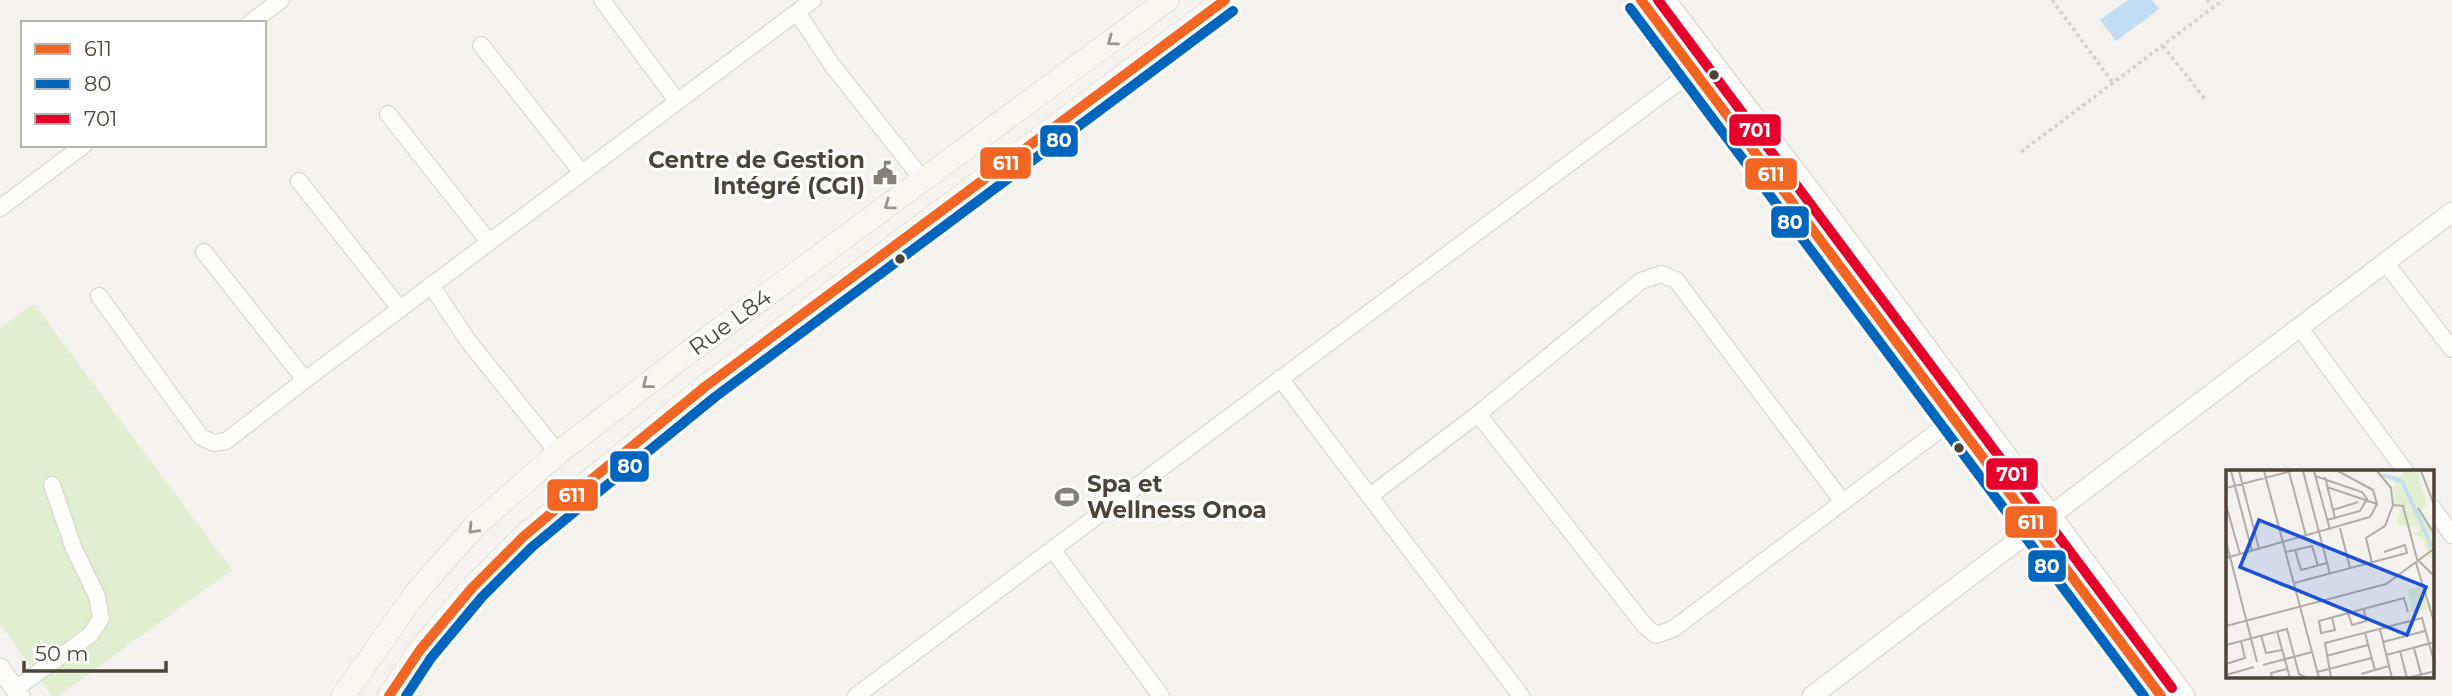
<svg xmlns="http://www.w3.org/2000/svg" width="2452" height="696" viewBox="0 0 2452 696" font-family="Montserrat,sans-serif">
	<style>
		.green { fill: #e1eecf }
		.water { fill: #c0ddf1 }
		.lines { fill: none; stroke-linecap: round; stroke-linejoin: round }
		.minor-casing { stroke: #d2d0cb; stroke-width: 18 }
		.tertiary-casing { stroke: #d2d0cb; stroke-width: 21 }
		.secondary-casing { stroke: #d3cfc5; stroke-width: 24 }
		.path { stroke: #d3d2cc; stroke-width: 3.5; stroke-dasharray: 3.5 3.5; stroke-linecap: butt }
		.minor { stroke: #fdfdfc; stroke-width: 16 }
		.tertiary { stroke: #fdfdfc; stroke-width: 19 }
		.secondary { stroke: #f7f6f1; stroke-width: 23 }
		.bus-1-casing { stroke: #fff; stroke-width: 16 }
		.bus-2-casing { stroke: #fff; stroke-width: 16 }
		.bus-3-casing { stroke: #fff; stroke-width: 16 }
		.bus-1 { stroke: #f26522; stroke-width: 10 }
		.bus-2 { stroke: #0065bd; stroke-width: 10 }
		.bus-3 { stroke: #e4002b; stroke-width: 10 }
		.oneway { stroke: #98948c }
		.bus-dot { fill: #4b4439; stroke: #fff; stroke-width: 2.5 }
		.labels { text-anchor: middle; stroke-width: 6; stroke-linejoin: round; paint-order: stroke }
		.poi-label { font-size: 23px; font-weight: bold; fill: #4b4439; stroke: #fff; text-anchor: end }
		.street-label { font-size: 23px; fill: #4b4439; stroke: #fff }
		.inset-river { fill: none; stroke: #c0ddf1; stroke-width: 3.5 }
		.inset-road { fill: none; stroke: #b0aca6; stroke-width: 2 }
		.view { fill: #1d4ed8; fill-opacity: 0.15; stroke: #1d4ed8; stroke-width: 3.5 }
		.inset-edge { fill: none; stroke: #4b4439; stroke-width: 3.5 }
		.line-badge { stroke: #fff; stroke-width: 2.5 }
		.badge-label { font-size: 19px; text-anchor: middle; font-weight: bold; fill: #fff }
	</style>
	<rect width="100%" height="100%" fill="#f4f2ee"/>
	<!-- green -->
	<path class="green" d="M34,304L232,570L58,696H52L0,624V328Z"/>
	<!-- water -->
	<path class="water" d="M2128,0H2152L2159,9L2116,41L2100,20Z"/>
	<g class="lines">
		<!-- minor casing -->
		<g class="minor-casing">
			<path id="minor" d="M602,0L677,101
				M797,12L832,65L923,180
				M250,23L281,0
				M481,45L582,173
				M388,114L489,242
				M299,181L400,309
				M0,208L84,145
				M204,252L305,380
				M2385,262L2452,349
				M431,285L469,342L558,453
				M99,296L201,437L214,443L226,441L305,380L813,0
				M2299,327L2406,472
				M1280,378L1521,696
				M1478,414L1645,626L1656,635L1673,629L1962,413
				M1370,496L1478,414L1641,281L1661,274L1676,280L1842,501
				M2433,508L2452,535
				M1052,549L1161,696
				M15,689L90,635L101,619L97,596L74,549L52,485
				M856,696L1701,65"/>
		</g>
		<!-- tertiary casing -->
		<g class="tertiary-casing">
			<path id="tertiary" d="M1641,0L2161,696
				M1666,0L1827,212L2185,696
				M0,668L20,696
				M1812,696L2452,212"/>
		</g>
		<!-- secondary casing -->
		<g class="secondary-casing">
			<path id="secondary" d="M343,696L415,594L475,526L558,453L685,355L1167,0
				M389,696L420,650L472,588L523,537L576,492L706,386L1225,0"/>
		</g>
		<!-- path -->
		<path class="path" d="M2052,0L2113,83
			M2207,0L2213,8
			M2163,46L2205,99
			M2021,152L2223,0"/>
		<!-- minor -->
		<use href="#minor" class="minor"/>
		<!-- tertiary -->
		<use href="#tertiary" class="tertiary"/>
		<!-- secondary -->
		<use href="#secondary" class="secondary"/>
		<!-- bus-1 casing -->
		<g class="bus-1-casing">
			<path id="bus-1" d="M1641,0L2161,696
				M389,696L420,650L472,588L523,537L576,492L706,386L1225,0"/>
		</g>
		<!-- bus-2 casing -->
		<g class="bus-2-casing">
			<path id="bus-2" d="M1630,8L2144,696
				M406,696L431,658L482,597L532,547L585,503L715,397L1233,11"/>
		</g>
		<!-- bus-3 casing -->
		<g class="bus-3-casing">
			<path id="bus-3" d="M1658,0L2172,688"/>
		</g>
		<!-- bus-1 -->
		<use href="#bus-1" class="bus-1"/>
		<!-- bus-2 -->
		<use href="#bus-2" class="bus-2"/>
		<!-- bus-3 -->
		<use href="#bus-3" class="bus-3"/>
	</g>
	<!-- one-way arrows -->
	<defs><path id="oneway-chevron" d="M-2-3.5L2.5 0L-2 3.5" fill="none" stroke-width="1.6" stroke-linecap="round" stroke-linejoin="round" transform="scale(1.75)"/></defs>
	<g class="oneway">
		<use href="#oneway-chevron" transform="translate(1112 41) rotate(144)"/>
		<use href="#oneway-chevron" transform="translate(889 205) rotate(144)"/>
		<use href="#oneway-chevron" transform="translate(647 384) rotate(142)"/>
		<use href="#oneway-chevron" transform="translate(473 529) rotate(134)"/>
	</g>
	<!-- icons -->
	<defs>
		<g id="civic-bare" transform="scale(1.89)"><path d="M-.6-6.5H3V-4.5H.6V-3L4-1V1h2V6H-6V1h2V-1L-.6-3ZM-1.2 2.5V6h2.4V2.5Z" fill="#868178" stroke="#fff" stroke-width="2.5" paint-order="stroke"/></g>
		<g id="stadium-bare" transform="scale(1.89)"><path d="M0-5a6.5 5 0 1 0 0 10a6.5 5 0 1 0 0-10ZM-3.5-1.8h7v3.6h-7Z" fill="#868178" stroke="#fff" stroke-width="2.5" paint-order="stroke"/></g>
	</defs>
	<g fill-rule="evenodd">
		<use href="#civic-bare" x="885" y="173"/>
		<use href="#stadium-bare" x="1067" y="497"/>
	</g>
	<!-- markers -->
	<g class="bus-dot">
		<circle cx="1714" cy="75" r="6"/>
		<circle cx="900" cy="259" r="6"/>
		<circle cx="1959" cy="448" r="6"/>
	</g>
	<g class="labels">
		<!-- poi labels -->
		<g class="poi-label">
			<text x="865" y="168">Centre de Gestion<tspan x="865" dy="26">Intégré (CGI)</tspan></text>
			<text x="1087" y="492" text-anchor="start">Spa et<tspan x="1087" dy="26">Wellness Onoa</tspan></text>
		</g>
		<!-- street labels -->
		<g class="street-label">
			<text transform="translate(730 322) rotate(-36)" y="8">Rue L84</text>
		</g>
	</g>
	<!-- overview -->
	<g transform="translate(2226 470)">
		<rect width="208" height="208" fill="#f4f2ee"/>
		<path d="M177,1H191L201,35L193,41L208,64V89L197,86L202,82L196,69L185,63L193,62V57L170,55L176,36L169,35L167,18L171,16L164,5L177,6ZM196,116L202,139L187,143L181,119Z" fill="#e1eecf"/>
		<path class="inset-river" d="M157,5L176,11L206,77"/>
		<path class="inset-road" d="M5,1L26,81M13,1L33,79M38,1L93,208M77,1L104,104M88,1L104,60M195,1L209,37M63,2L80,66M89,6L136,22L141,29L134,41L101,50M99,7L109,48M101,17L151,34M0,18L66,1M0,35L14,84M167,35L177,36L191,89L209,107M192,38L209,65M107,40L132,32M114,58L124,98M0,71L31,192M69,80L75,100L101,93M60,82L86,76L92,96M0,88L144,47L151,34L147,20L112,1M146,93L140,68L159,56L167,35L165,18L151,1M190,93L209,155M68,113L181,83L179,75L158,82M122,143L126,155L140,151L138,140M106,147L109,160L95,163L93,151L178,128L182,142M0,156L160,114L209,78M154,159L166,208M51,161L64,208M139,163L149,200M35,165L40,183L56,180M157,172L199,161M0,175L61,159L73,204L81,208M188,178L195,204M174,181L181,208M160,185L209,172M100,186L142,175M0,194L19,188L15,171M37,195L86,182M91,202L146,188M135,204L163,196M0,205L28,197M46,208L45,203L61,199M105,208L99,173L196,148L209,195M182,208L209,201"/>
		<path class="view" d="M33,50L200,117L181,165L14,97Z"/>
		<rect width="208" height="208" class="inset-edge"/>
	</g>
	<g class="line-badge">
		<rect x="1728" y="113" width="54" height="34" rx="7" fill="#e4002b"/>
		<rect x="1039" y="124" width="40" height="34" rx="7" fill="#0065bd"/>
		<rect x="979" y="146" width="53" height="34" rx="7" fill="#f26522"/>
		<rect x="1744" y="157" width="54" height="34" rx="7" fill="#f26522"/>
		<rect x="1770" y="205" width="40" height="34" rx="7" fill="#0065bd"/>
		<rect x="609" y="450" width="41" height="33" rx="7" fill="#0065bd"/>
		<rect x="1985" y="457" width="54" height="34" rx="7" fill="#e4002b"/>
		<rect x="546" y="478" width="53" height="34" rx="7" fill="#f26522"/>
		<rect x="2004" y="505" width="54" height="34" rx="7" fill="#f26522"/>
		<rect x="2027" y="549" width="40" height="34" rx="7" fill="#0065bd"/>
	</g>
	<g class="badge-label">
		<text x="1755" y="137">701</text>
		<text x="1059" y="147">80</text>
		<text x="1006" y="170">611</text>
		<text x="1771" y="181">611</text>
		<text x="1790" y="229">80</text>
		<text x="630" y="473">80</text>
		<text x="2012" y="481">701</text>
		<text x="572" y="502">611</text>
		<text x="2031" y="529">611</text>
		<text x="2047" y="573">80</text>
	</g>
	<!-- legend -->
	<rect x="21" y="21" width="245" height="126" fill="#ffffff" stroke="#b7b4b0" stroke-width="2"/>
	<rect x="35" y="44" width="35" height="10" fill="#f26522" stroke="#b7b4b0" stroke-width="2"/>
	<text x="84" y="56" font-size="21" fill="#4b4439">611</text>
	<rect x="35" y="79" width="35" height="10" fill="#0065bd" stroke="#b7b4b0" stroke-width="2"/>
	<text x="84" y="91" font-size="21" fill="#4b4439">80</text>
	<rect x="35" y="114" width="35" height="10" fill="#e4002b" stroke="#b7b4b0" stroke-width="2"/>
	<text x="84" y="126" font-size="21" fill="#4b4439">701</text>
	<!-- scale -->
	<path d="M24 661v10h142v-10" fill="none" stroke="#4b4439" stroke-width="3.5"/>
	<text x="35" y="661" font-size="21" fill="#4b4439" stroke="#ffffff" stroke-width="5" paint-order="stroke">50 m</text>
</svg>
